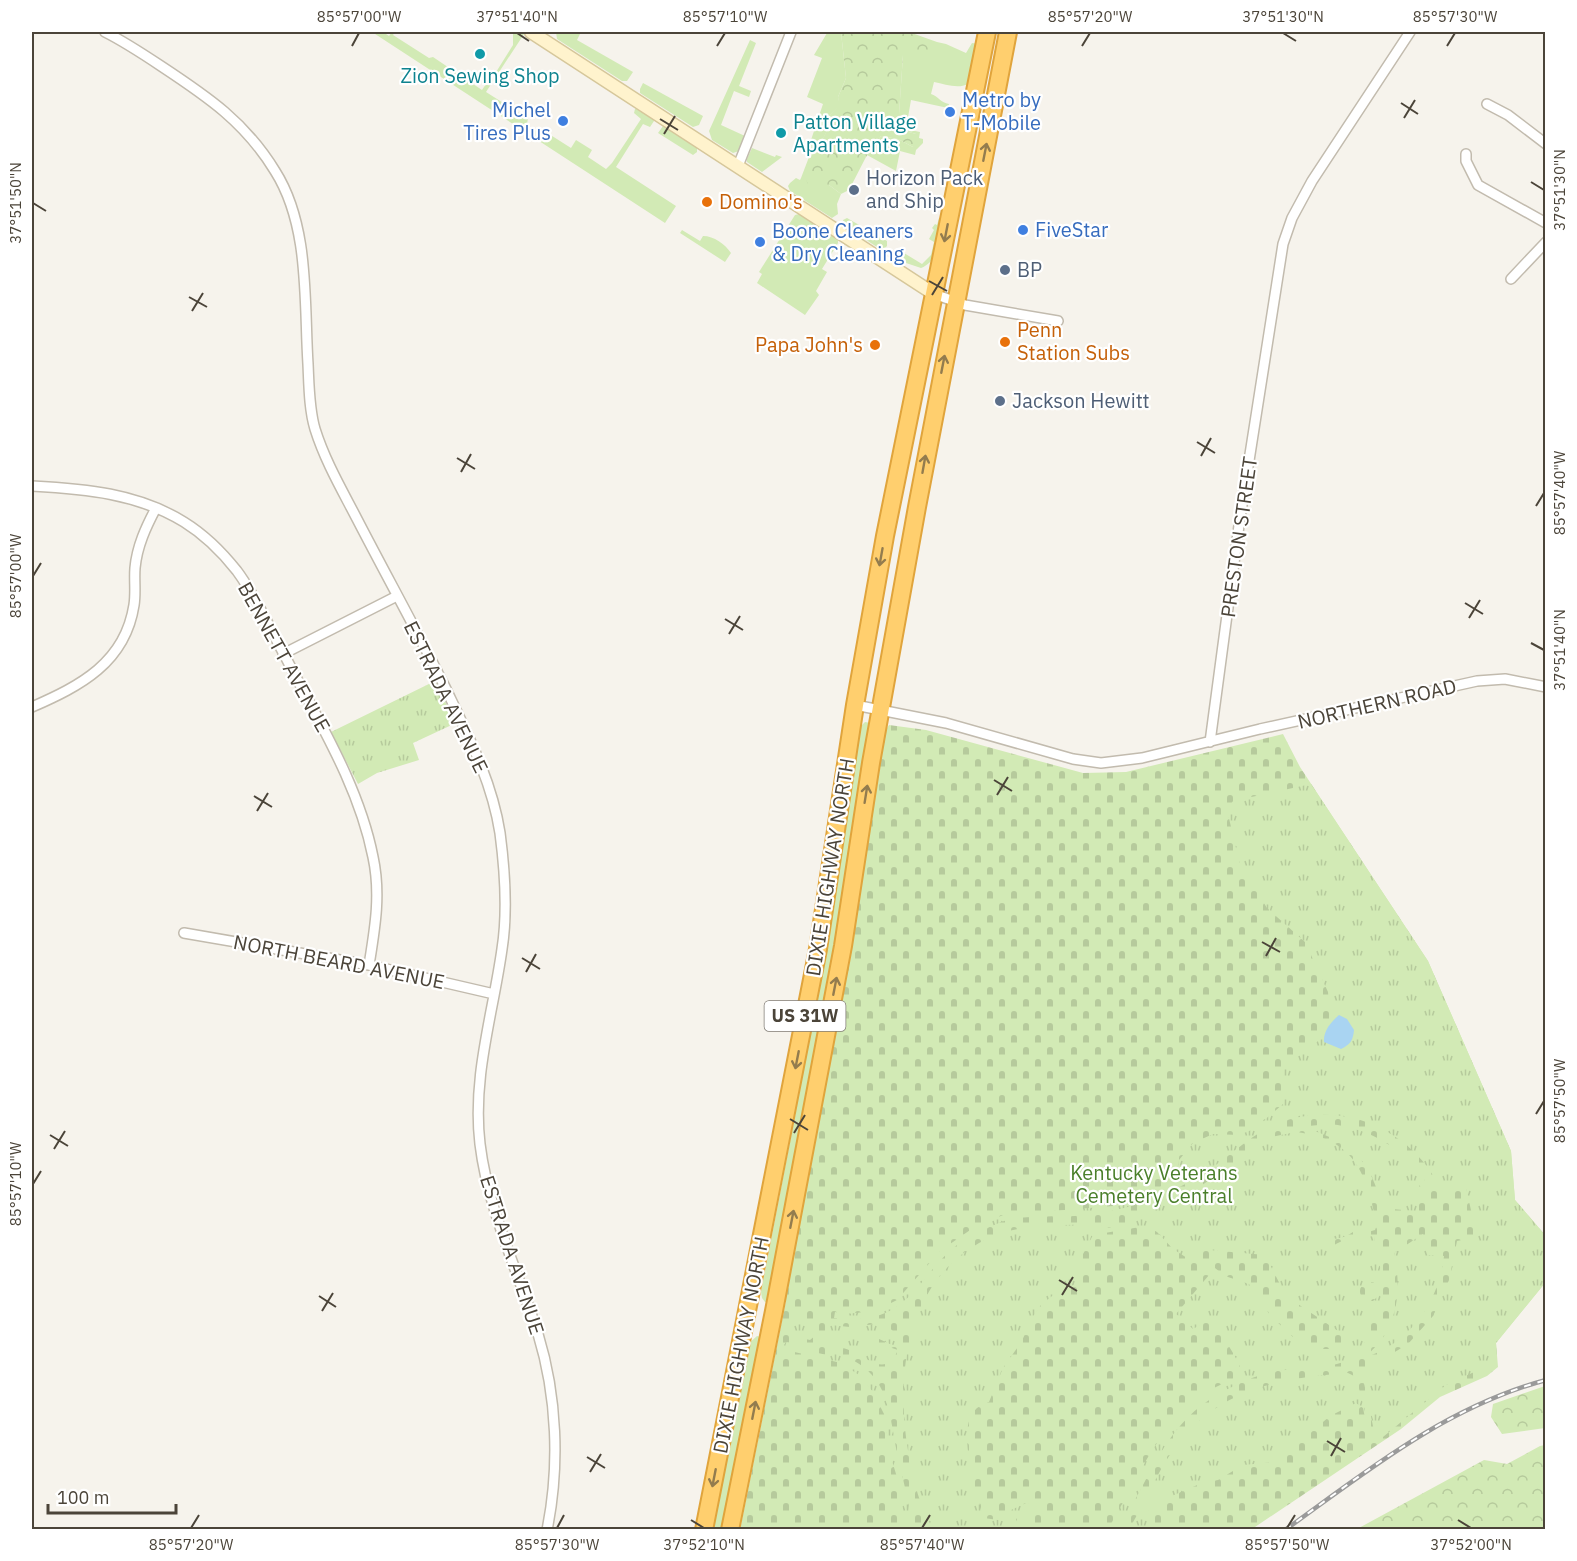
<svg xmlns="http://www.w3.org/2000/svg" width="1577" height="1561" viewBox="0 0 1577 1561" font-family="'IBM Plex Sans',sans-serif">
	<style>
		.green { fill: #d2eab5 }
		.forest { fill: url(#forest-crowns) }
		.cemetery { fill: url(#cemetery-stones) }
		.park { fill: url(#park-tufts) }
		.water { fill: #a9d4f2 }
		.lines { fill: none; stroke-linecap: round; stroke-linejoin: round }
		.street-casing { stroke: #c2bbae; stroke-width: 12 }
		.secondary-casing { stroke: #d6c79b; stroke-width: 15 }
		.highway-casing { stroke: #e0a43c; stroke-width: 20 }
		.street { stroke: #fff; stroke-width: 9 }
		.secondary { stroke: #fff3cd; stroke-width: 12 }
		.highway { stroke: #ffcf6e; stroke-width: 16 }
		.rail-casing { stroke: #9a9a9a; stroke-width: 4.5 }
		.rail { stroke: #fff; stroke-width: 2; stroke-dasharray: 7; stroke-linecap: butt }
		.oneway { stroke: #937c4e }
		.ticks { fill: none; stroke: #4b4439; stroke-width: 2 }
		.culture-dot { fill: #0f9aa8; stroke: #fff; stroke-width: 2 }
		.shop-dot { fill: #3f7fe0; stroke: #fff; stroke-width: 2 }
		.service-dot { fill: #5c6f8a; stroke: #fff; stroke-width: 2 }
		.food-dot { fill: #e8710a; stroke: #fff; stroke-width: 2 }
		.labels { text-anchor: middle; stroke-width: 4.5; stroke-linejoin: round; paint-order: stroke }
		.shield { fill: #fff; stroke: #817c74; stroke-width: 1.5 }
		.shield-label { font-size: 18px; font-weight: bold; fill: #4b4439 }
		.culture-label { font-size: 20px; fill: #0d838f; stroke: #fff }
		.shop-label { font-size: 20px; fill: #366cbe; stroke: #fff; text-anchor: start }
		.service-label { font-size: 20px; fill: #4e5e75; stroke: #fff; text-anchor: start }
		.food-label { font-size: 20px; fill: #c56008; stroke: #fff; text-anchor: start }
		.street-label { font-size: 20px; fill: #4b4439; stroke: #fff }
		.park-label { font-size: 20px; fill: #4a7f2a; stroke: #fff }
		.neatline { fill: none; stroke: #4b4439; stroke-width: 2 }
		.ticks-label { font-size: 15px; text-anchor: middle; fill: #4b4439 }
	</style>
	<defs>
		<pattern id="forest-crowns" width="20" height="18" patternUnits="userSpaceOnUse" patternTransform="scale(1.5)"><rect width="20" height="18" fill="#d2eab5"/><path d="M2 6a3 3 0 1 1 6 0M12 15a3 3 0 1 1 6 0" fill="none" stroke="#b6ca9c"/></pattern>
		<pattern id="cemetery-stones" width="16" height="16" patternUnits="userSpaceOnUse" patternTransform="scale(1.5)"><rect width="16" height="16" fill="#d2eab5"/><path d="M2 7V4a2 2 0 0 1 4 0v3zM10 15v-3a2 2 0 0 1 4 0v3z" fill="#b6ca9c"/></pattern>
		<pattern id="park-tufts" width="24" height="20" patternUnits="userSpaceOnUse" patternTransform="scale(1.5)"><rect width="24" height="20" fill="#d2eab5"/><path d="M3 7l-1-3M5 7V3M7 7l1-3M15 17l-1-3M17 17v-4M19 17l1-3" fill="none" stroke="#b6ca9c"/></pattern>
	</defs>
	<rect width="100%" height="100%" fill="#f6f3ec"/>
	<!-- green -->
	<path class="green" d="M372,32H383L389,36L392,32H395L393,35L429,58L433,57L482,90L486,84L488,85L513,45V34L520,32L524,34L486,92L524,116H528L527,126L535,131L538,127L571,148L576,140L592,150L588,157L606,169L612,163L641,119L634,113L635,109H638L653,118L654,121L650,127L643,124L616,167L676,206L665,223Z
		M556,32H581L577,40L633,72L627,81H622L557,39Z
		M822,32H841L846,78L838,97L840,105L829,116C830,131 821,142 814,154L829,185L841,194L837,204L838,214L832,218L790,191L788,186L790,183L796,178L800,180L801,178L809,157L810,143L823,104L807,97L822,58L814,55L827,33Z
		M750,40L756,43L739,86L751,91L749,97L734,91L721,125L745,136L739,151L733,153L712,140L709,131Z
		M937,42L946,44L966,53L972,43L979,44L970,83C958,90 946,84 934,82L931,94C938,96 941,103 949,104L948,108L911,100L906,129L920,132L919,138L923,139V143L916,150L915,155L900,151L896,171L867,155L881,136L898,139L913,147L916,134L898,129L903,55H936Z
		M643,83L703,116L699,125L693,127L640,93V89Z
		M663,126L697,147V152L693,155L658,133Z
		M752,148L775,157L776,155L782,157L762,172L747,162V159Z
		M799,214L838,239V243L822,269L827,272L816,291L819,295L805,315L757,283L762,274L759,272L795,215Z
		M847,218L887,241V246L883,250L880,249L845,226L843,220Z
		M939,218L943,219C939,235 940,261 921,268L897,260L895,255L898,253H904L922,264L931,255L934,242L929,239L934,230L932,228L935,224L937,225Z
		M682,230L700,241L703,236C714,236 725,244 731,253L725,262L680,233Z
		M865,722L871,723L847,889L768,1302H765L762,1298L761,1292L796,1111L804,1050L858,729Z
		M757,1336L761,1337L725,1529L711,1530L747,1345Z"/>
	<!-- forest -->
	<path class="forest" d="M841,32H909L937,42V55H903L898,129L916,134L920,144L913,147L898,139L881,136L866,157L849,190L841,194L829,185L818,189L808,184L805,177C808,169 810,160 814,153C821,141 830,131 829,116L839,105L838,97L846,78Z
		M1545,1386V1428L1502,1434L1491,1417L1493,1404Z
		M1545,1445V1529H1357L1484,1460L1507,1464L1540,1446Z"/>
	<!-- cemetery -->
	<path class="cemetery" d="M889,725L926,730L1083,773L1126,772L1283,734L1300,767L1428,961L1511,1151L1515,1200L1545,1235V1283L1496,1343L1498,1367L1487,1376L1440,1397L1401,1429L1252,1529L740,1530L786,1301L784,1299L859,902L885,731Z"/>
	<!-- park -->
	<path class="park" d="M435,681L456,723L413,743L419,760L377,773L358,784L331,732Z
		M1311,784L1428,961L1511,1151L1515,1200L1545,1235V1283L1496,1343L1497,1357L1485,1367L1446,1385L1383,1437L1374,1431L1364,1383L1365,1370L1408,1344L1433,1316L1449,1280L1457,1241L1477,1237L1466,1188L1446,1191L1440,1188C1427,1161 1406,1141 1380,1128C1348,1111 1303,1110 1270,1127C1246,1139 1226,1159 1203,1174C1183,1187 1160,1196 1137,1204C1117,1211 1097,1214 1075,1216C1052,1217 1030,1215 1007,1220C998,1223 987,1228 978,1232C915,1262 921,1329 834,1318L835,1312L845,1314L875,1311L897,1300L940,1251L973,1228L1003,1215L1113,1206L1141,1197L1175,1179L1179,1160L1193,1143L1213,1134L1239,1135L1254,1129L1283,1104L1284,1065L1321,1039L1330,1018L1328,992L1305,942L1267,908L1240,865L1227,810L1233,801Z
		M1330,1124C1372,1129 1405,1149 1428,1185L1422,1189L1419,1185L1413,1191L1419,1214L1413,1213V1211L1382,1208C1371,1159 1351,1143 1306,1128L1308,1126Z
		M1296,1132C1356,1139 1366,1174 1377,1225L1375,1230L1358,1235L1353,1232C1344,1238 1339,1239 1328,1239L1326,1243L1331,1247C1342,1240 1342,1241 1355,1242L1359,1238L1374,1236L1383,1282L1378,1286L1373,1282H1366C1355,1289 1360,1301 1373,1301L1379,1295L1381,1297C1379,1310 1373,1319 1367,1331C1364,1338 1367,1345 1360,1352C1339,1372 1300,1366 1272,1372C1247,1378 1223,1390 1202,1405C1160,1437 1146,1487 1118,1529H1108C1134,1486 1156,1429 1198,1398C1212,1388 1228,1381 1243,1374C1235,1354 1224,1335 1207,1321L1193,1329L1176,1314L1215,1268L1225,1276L1249,1284L1270,1315L1296,1340L1322,1349H1340L1345,1342L1338,1331L1286,1296L1265,1255L1198,1249L1187,1258L1173,1249L1157,1232L1146,1226L1093,1235L1083,1254L1076,1284L1057,1292L1041,1305L1030,1321L1022,1341L1003,1368L989,1402C956,1410 969,1457 973,1481L974,1488L979,1491L980,1507L984,1518L1005,1521L1007,1526L1011,1525L1009,1511L1028,1502L1031,1509L1027,1517L1021,1516L1016,1519L1018,1524L1027,1526L1029,1529H933C920,1506 915,1487 910,1461C893,1378 905,1272 994,1236C1025,1223 1060,1226 1093,1224L1102,1226L1103,1229L1133,1222L1132,1219L1137,1215L1169,1203L1195,1190L1271,1137Z
		M1423,1234L1428,1255L1444,1256C1440,1300 1409,1344 1366,1357C1371,1351 1379,1344 1384,1336C1400,1310 1400,1282 1394,1253Z
		M794,1317L812,1321L817,1327L816,1335L810,1340L791,1336L786,1331L787,1321Z
		M876,1324C889,1325 898,1332 899,1345C891,1346 886,1342 879,1339L875,1342L877,1348L883,1345L898,1350C887,1376 871,1361 854,1352C845,1348 835,1346 826,1342L828,1329L830,1325L850,1327Z
		M786,1342L817,1349L815,1353L817,1356L818,1353L827,1355V1350C890,1368 887,1403 898,1457C903,1481 911,1506 910,1529H906L899,1484L890,1454L884,1414L873,1392L859,1375L841,1363L786,1350L784,1345Z
		M1348,1373L1356,1377L1368,1423L1367,1428L1363,1408L1356,1403L1330,1416L1276,1462L1243,1465L1218,1480L1202,1483L1160,1501L1152,1506L1148,1512V1520L1156,1529H1129C1144,1505 1155,1477 1171,1453C1213,1390 1278,1378 1348,1373Z"/>
	<!-- water -->
	<path class="water" d="M1339,1015L1347,1019L1354,1030C1353,1040 1351,1044 1341,1049L1324,1042C1323,1031 1331,1022 1339,1015Z"/>
	<g class="lines">
		<!-- street casing -->
		<g class="street-casing">
			<path id="street" d="M105,32C125,42 143,54 161,66C208,97 245,122 275,171C310,226 304,302 308,364C309,385 309,409 315,429C325,461 342,490 357,519C386,575 417,631 445,687C468,735 492,781 500,833C505,871 508,911 502,949C493,1014 472,1077 480,1144C488,1210 518,1271 538,1334C557,1396 560,1466 547,1530
				M1487,104L1508,115L1546,144
				M1466,154V161L1478,185L1546,223
				M738,166L791,32
				M1511,279L1546,242
				M934,294L965,305L1058,321
				M32,486C85,489 137,493 184,522C205,535 222,552 237,571C257,598 270,629 286,658C319,722 359,786 373,857C381,894 375,928 369,965
				M283,654L397,596
				M855,705L946,723L1073,759L1101,763L1142,758L1260,729L1477,681L1505,679L1546,687
				M32,707C80,686 125,663 134,605C136,593 134,580 135,568C137,546 146,527 156,508
				M1210,742L1240,518L1283,244L1292,218L1312,181L1410,32
				M184,933L369,965L494,994"/>
		</g>
		<!-- secondary casing -->
		<g class="secondary-casing">
			<path id="secondary" d="M531,32L934,294"/>
		</g>
		<!-- highway casing -->
		<g class="highway-casing">
			<path id="highway" d="M704,1530L818,949L855,705L885,536L987,32
				M730,1530L774,1311L843,946L871,763L917,507L1008,32"/>
		</g>
		<!-- street -->
		<use href="#street" class="street"/>
		<!-- secondary -->
		<use href="#secondary" class="secondary"/>
		<!-- highway -->
		<use href="#highway" class="highway"/>
		<!-- rail casing -->
		<g class="rail-casing">
			<path id="rail" d="M1285,1530C1367,1471 1446,1407 1546,1380"/>
		</g>
		<!-- rail -->
		<use href="#rail" class="rail"/>
	</g>
	<!-- one-way arrows -->
	<defs><path id="oneway-shaft" d="M-6 0H5M1.5-3L5.5 0L1.5 3" fill="none" stroke-width="1.6" stroke-linecap="round" stroke-linejoin="round" transform="scale(1.5)"/></defs>
	<g class="oneway">
		<use href="#oneway-shaft" transform="translate(985 152) rotate(-79)"/>
		<use href="#oneway-shaft" transform="translate(946 233) rotate(101)"/>
		<use href="#oneway-shaft" transform="translate(943 364) rotate(-79)"/>
		<use href="#oneway-shaft" transform="translate(924 464) rotate(-80)"/>
		<use href="#oneway-shaft" transform="translate(881 557) rotate(100)"/>
		<use href="#oneway-shaft" transform="translate(866 794) rotate(-81)"/>
		<use href="#oneway-shaft" transform="translate(835 986) rotate(-79)"/>
		<use href="#oneway-shaft" transform="translate(797 1060) rotate(101)"/>
		<use href="#oneway-shaft" transform="translate(792 1219) rotate(-79)"/>
		<use href="#oneway-shaft" transform="translate(754 1410) rotate(-79)"/>
		<use href="#oneway-shaft" transform="translate(714 1478) rotate(101)"/>
	</g>
	<!-- ticks -->
	<path class="ticks" d="M517,33L529,41M1283,33L1296,41M352,46L359,33M717,46L725,33M1082,46L1090,33M1447,46L1455,33M1401,103L1418,114M1404,118L1415,100M660,119L678,130M664,134L675,116M1531,182L1544,190M33,203L46,211M929,281L947,291M932,295L943,277M189,297L207,307M192,311L203,293M1197,442L1215,453M1201,456L1211,438M457,458L475,469M461,472L471,454M1536,506L1544,493M33,576L41,563M1465,603L1483,614M1469,618L1480,600M725,619L743,630M729,634L740,616M1531,643L1544,650M994,780L1012,791M997,795L1008,777M254,796L272,807M257,811L268,793M1262,942L1280,952M1266,956L1276,938M522,958L540,969M526,972L536,954M1536,1114L1544,1101M790,1119L808,1130M794,1133L805,1115M50,1135L68,1146M54,1149L65,1131M33,1184L41,1171M1059,1280L1077,1291M1062,1295L1073,1277M319,1296L336,1307M322,1311L333,1293M1327,1441L1345,1452M1331,1456L1341,1438M587,1457L605,1468M590,1472L601,1454M691,1520L704,1528M1458,1520L1471,1528M191,1528L199,1515M557,1528L564,1515M922,1528L930,1515M1287,1528L1295,1515"/>
	<!-- markers -->
	<g class="culture-dot">
		<circle cx="480" cy="54" r="6"/>
		<circle cx="781" cy="133" r="6"/>
	</g>
	<g class="shop-dot">
		<circle cx="950" cy="112" r="6"/>
		<circle cx="563" cy="121" r="6"/>
		<circle cx="1023" cy="230" r="6"/>
		<circle cx="760" cy="242" r="6"/>
	</g>
	<g class="service-dot">
		<circle cx="854" cy="190" r="6"/>
		<circle cx="1005" cy="270" r="6"/>
		<circle cx="1000" cy="401" r="6"/>
	</g>
	<g class="food-dot">
		<circle cx="707" cy="202" r="6"/>
		<circle cx="1005" cy="342" r="6"/>
		<circle cx="875" cy="345" r="6"/>
	</g>
	<g class="labels">
		<!-- shield labels -->
		<rect class="shield" x="764.5" y="1001" width="81" height="30" rx="4.5"/>
		<g class="shield-label">
			<text x="805" y="1022">US 31W</text>
		</g>
		<!-- culture labels -->
		<g class="culture-label">
			<text x="480" y="83">Zion Sewing Shop</text>
			<text x="793" y="129" text-anchor="start">Patton Village<tspan x="793" dy="23">Apartments</tspan></text>
		</g>
		<!-- shop labels -->
		<g class="shop-label">
			<text x="962" y="107">Metro by<tspan x="962" dy="23">T-Mobile</tspan></text>
			<text x="551" y="117" text-anchor="end">Michel<tspan x="551" dy="23">Tires Plus</tspan></text>
			<text x="1035" y="237">FiveStar</text>
			<text x="772" y="238">Boone Cleaners<tspan x="772" dy="23">&amp; Dry Cleaning</tspan></text>
		</g>
		<!-- service labels -->
		<g class="service-label">
			<text x="866" y="185">Horizon Pack<tspan x="866" dy="23">and Ship</tspan></text>
			<text x="1017" y="277">BP</text>
			<text x="1012" y="408">Jackson Hewitt</text>
		</g>
		<!-- food labels -->
		<g class="food-label">
			<text x="719" y="209">Domino's</text>
			<text x="1017" y="337">Penn<tspan x="1017" dy="23">Station Subs</tspan></text>
			<text x="863" y="352" text-anchor="end">Papa John's</text>
		</g>
		<!-- street labels -->
		<g class="street-label">
			<text transform="translate(1239 537) rotate(-82)" y="7">PRESTON STREET</text>
			<text transform="translate(284 657) rotate(61)" y="7">BENNETT AVENUE</text>
			<text transform="translate(446 697) rotate(64)" y="7">ESTRADA AVENUE</text>
			<text transform="translate(1377 704) rotate(-13)" y="7">NORTHERN ROAD</text>
			<text transform="translate(830 867) rotate(-81)" y="7">DIXIE HIGHWAY NORTH</text>
			<text transform="translate(339 962) rotate(11)" y="7">NORTH BEARD AVENUE</text>
			<text transform="translate(512 1255) rotate(72)" y="7">ESTRADA AVENUE</text>
			<text transform="translate(741 1345) rotate(-79)" y="7">DIXIE HIGHWAY NORTH</text>
		</g>
		<!-- park labels -->
		<g class="park-label">
			<text x="1154" y="1180">Kentucky Veterans<tspan x="1154" dy="23">Cemetery Central</tspan></text>
		</g>
	</g>
	<!-- border -->
	<rect width="1577" height="1561" fill="none" stroke="#ffffff" stroke-width="66"/>
	<!-- scale -->
	<path d="M48 1504v9h128v-9" fill="none" stroke="#4b4439" stroke-width="3"/>
	<text x="57" y="1504" font-size="18" fill="#4b4439" stroke="#ffffff" stroke-width="4.5" paint-order="stroke">100 m</text>
	<rect x="33" y="33" width="1511" height="1495" class="neatline"/>
	<g class="ticks-label">
		<text x="359" y="22">85°57'00"W</text>
		<text x="517" y="22">37°51'40"N</text>
		<text x="725" y="22">85°57'10"W</text>
		<text x="1090" y="22">85°57'20"W</text>
		<text x="1283" y="22">37°51'30"N</text>
		<text x="1455" y="22">85°57'30"W</text>
		<text transform="translate(1560 190) rotate(-90)" y="5">37°51'30"N</text>
		<text transform="translate(16 203) rotate(-90)" y="5">37°51'50"N</text>
		<text transform="translate(1560 493) rotate(-90)" y="5">85°57'40"W</text>
		<text transform="translate(16 576) rotate(-90)" y="5">85°57'00"W</text>
		<text transform="translate(1560 650) rotate(-90)" y="5">37°51'40"N</text>
		<text transform="translate(1560 1101) rotate(-90)" y="5">85°57'50"W</text>
		<text transform="translate(16 1184) rotate(-90)" y="5">85°57'10"W</text>
		<text x="191" y="1550">85°57'20"W</text>
		<text x="557" y="1550">85°57'30"W</text>
		<text x="704" y="1550">37°52'10"N</text>
		<text x="922" y="1550">85°57'40"W</text>
		<text x="1287" y="1550">85°57'50"W</text>
		<text x="1471" y="1550">37°52'00"N</text>
	</g>
</svg>
